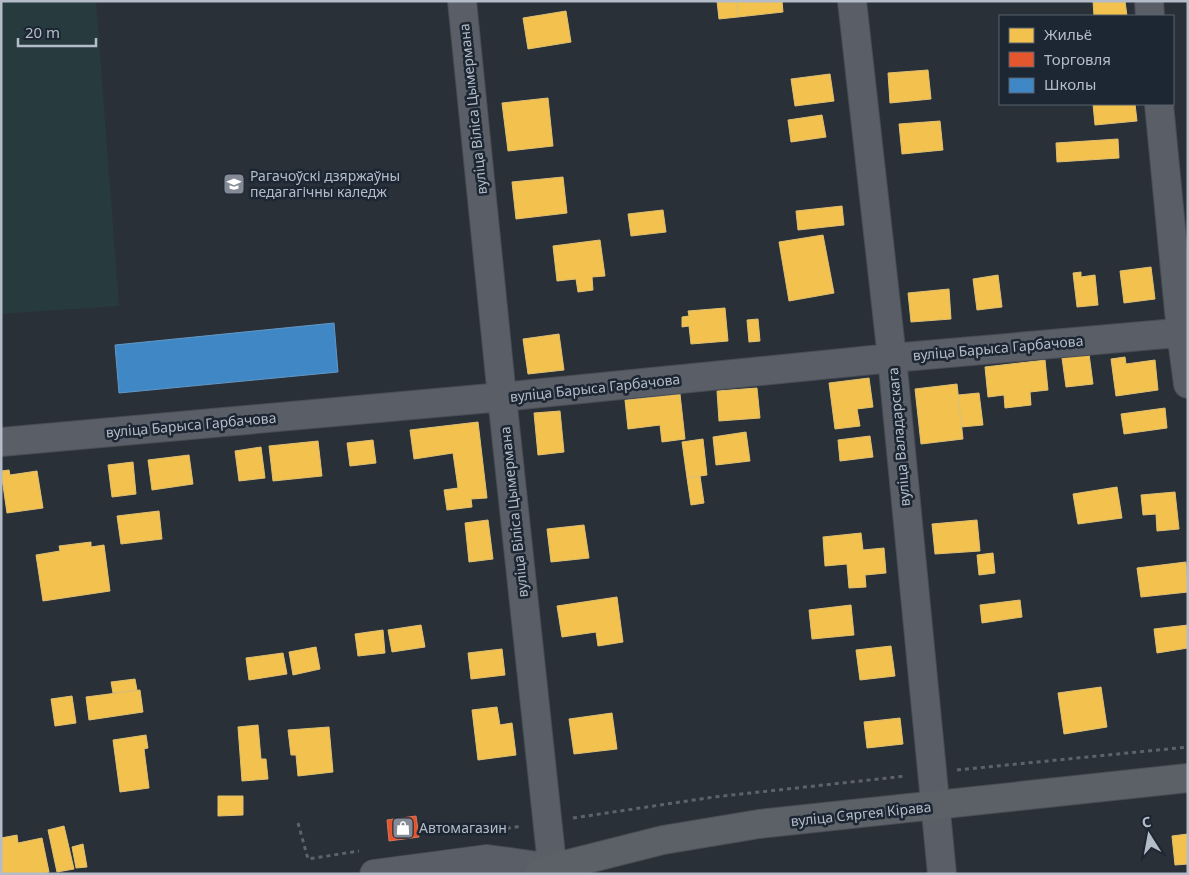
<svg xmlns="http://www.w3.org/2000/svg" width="1189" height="875" viewBox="0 0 1189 875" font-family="'Noto Sans',sans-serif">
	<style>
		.green { fill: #273a3e }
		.homes { fill: #f2c14e; stroke: #dfc073 }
		.shops { fill: #e4572e; stroke: #d6755c }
		.schools { fill: #3f88c5; stroke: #6298c6 }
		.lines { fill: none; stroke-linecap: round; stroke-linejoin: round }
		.minor-casing { stroke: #484c53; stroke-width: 30 }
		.major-casing { stroke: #484c55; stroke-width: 30 }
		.path { stroke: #5d636a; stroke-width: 3; stroke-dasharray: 4 4; stroke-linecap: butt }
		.minor { stroke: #5a5e66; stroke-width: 28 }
		.major { stroke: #5c6168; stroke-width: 28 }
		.labels { text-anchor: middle; stroke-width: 5; stroke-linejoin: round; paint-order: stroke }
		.street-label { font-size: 14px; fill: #b4bcc9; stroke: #1d2633 }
		.poi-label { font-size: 14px; fill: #b4bcc9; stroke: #1d2633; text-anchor: start }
	</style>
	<rect width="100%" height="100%" fill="#2a3038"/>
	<!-- green -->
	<path class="green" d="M1,1H96L119,306L1,314Z"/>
	<!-- homes -->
	<path class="homes" d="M717,1H736L738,17L719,19Z
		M736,1H782L783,12L738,17Z
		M1093,1H1125L1127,16H1094Z
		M566,11L571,42L528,49L523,18Z
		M928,70L931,99L890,103L888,73Z
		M830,74L834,101L795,106L791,79Z
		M548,98L553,146L508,151L502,103Z
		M1093,104H1135L1137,121L1095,125Z
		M822,115L826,137L791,142L788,120Z
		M940,121L943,150L902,154L899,124Z
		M1118,139L1119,158L1057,162L1056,143Z
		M563,177L567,213L516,219L512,182Z
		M842,206L844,225L798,230L796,211Z
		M663,210L666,232L631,236L628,214Z
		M823,235L834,293L789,301L779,242Z
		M600,240L605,276L592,277L593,290L578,292L576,279L557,281L553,246Z
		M1151,267L1155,299L1124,303L1120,271Z
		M1081,272V277L1095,275L1098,305L1077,307L1073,273Z
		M998,275L1002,307L977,310L973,279Z
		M949,289L951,319L911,322L908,293Z
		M725,308L728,341L691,344L689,326L682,327V317L689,316L688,311Z
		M758,319L760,341L749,342L747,320Z
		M559,334L564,370L528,374L523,339Z
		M1089,354L1093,384L1066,387L1062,358Z
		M1125,357L1126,364L1155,360L1158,390L1116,396L1111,359Z
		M1045,360L1048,390L1030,392L1031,405L1005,408L1004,395L988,397L985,367Z
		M869,378L873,407L857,409L860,426L835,429L829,383Z
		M957,384L963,439L921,444L915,389Z
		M757,388L760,418L719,421L717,391Z
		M979,393L983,425L961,427L958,395Z
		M680,394L685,439L662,442L660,425L628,429L625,400Z
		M1165,408L1167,428L1124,434L1121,414Z
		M560,411L564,452L538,455L534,413Z
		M478,422L487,498L471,499L472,507L447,510L444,490L458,488L453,453L414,459L410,430Z
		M746,432L750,461L716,465L713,437Z
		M870,436L873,457L840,461L838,440Z
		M703,439L707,475L687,478L682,442Z
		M373,440L376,463L350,466L347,443Z
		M318,441L322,476L273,481L269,446Z
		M261,447L265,478L239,481L235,451Z
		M189,455L193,484L152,490L148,460Z
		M133,462L136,494L112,497L108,465Z
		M9,470L10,475L37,471L43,508L7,513L1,471Z
		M700,476L704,503L691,505L687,478Z
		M1117,487L1122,518L1078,524L1073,494Z
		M1175,492L1179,529L1157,531L1156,514L1143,515L1141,495Z
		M159,511L162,539L121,544L117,516Z
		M488,520L493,559L469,562L465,523Z
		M977,520L980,551L935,554L932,524Z
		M584,525L589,558L551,562L547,529Z
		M861,533L863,550L884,548L886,573L865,575L866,587L849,588L847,564L825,566L823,537Z
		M91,542V547L104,545L110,591L43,601L36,555L60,551L59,546Z
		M993,553L995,573L979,575L977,555Z
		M1186,562L1188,592L1141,597L1137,568Z
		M617,597L623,642L598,646L596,632L562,637L557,606Z
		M1020,600L1022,617L982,623L980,605Z
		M851,605L854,635L812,639L809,610Z
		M421,625L425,647L392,652L388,630Z
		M1188,625V648L1157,653L1154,629Z
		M383,630L385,653L358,656L355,634Z
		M891,646L895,676L860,680L856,650Z
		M316,647L320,669L293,675L289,652Z
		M502,649L505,675L471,679L468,653Z
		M283,653L287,674L249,680L246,658Z
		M135,679L137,690L113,693L111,682Z
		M1101,687L1107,727L1064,734L1058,693Z
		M140,690L143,712L89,720L86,697Z
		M72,696L76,723L55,726L51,699Z
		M497,707L500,725L512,723L516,755L478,760L472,710Z
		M612,713L617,749L574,754L569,719Z
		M900,718L903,744L867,748L864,722Z
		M258,725L261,759H266L268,779L242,781L238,727Z
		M329,727L333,772L298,776L296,755H291L288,730Z
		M146,735L148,748L144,749L149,788L120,792L113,740Z
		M218,796H243V815L218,816Z
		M64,826L74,869L57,872L48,830Z
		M1188,834V864L1175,865L1172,836Z
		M17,835L18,843L42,838L49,872L41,874H1V838Z
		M83,844L87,867L76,868L72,847Z"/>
	<!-- shops -->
	<path class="shops" d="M416,816L419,837L389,841L387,820Z"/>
	<!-- schools -->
	<path class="schools" d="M334,323L338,372L119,393L115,345Z"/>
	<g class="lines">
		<!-- minor casing -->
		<g class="minor-casing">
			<path id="minor" d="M462,1L502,397L553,874
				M852,1L892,358L942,874
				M1149,1L1150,16
				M1159,104L1181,332L1188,384
				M1,442L502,397L892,358L1188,332
				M374,874L487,859L552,868"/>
		</g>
		<!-- major casing -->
		<g class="major-casing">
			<path id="major" d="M539,874L552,868L663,840L759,824L1188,778"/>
		</g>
		<!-- path -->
		<path class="path" d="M957,770L1188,747
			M573,818L714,797L906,776
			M298,823L308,859L359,851
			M491,831L522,826"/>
		<!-- minor -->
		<use href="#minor" class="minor"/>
		<!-- major -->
		<use href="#major" class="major"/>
	</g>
	<!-- icons -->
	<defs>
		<g id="university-square" transform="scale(1.125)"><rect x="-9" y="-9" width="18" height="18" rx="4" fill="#848b96" stroke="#1d2633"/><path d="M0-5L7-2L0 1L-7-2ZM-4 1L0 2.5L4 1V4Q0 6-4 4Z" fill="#fff"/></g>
		<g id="shop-square" transform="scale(1.125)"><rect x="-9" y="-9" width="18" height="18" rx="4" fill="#848b96" stroke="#1d2633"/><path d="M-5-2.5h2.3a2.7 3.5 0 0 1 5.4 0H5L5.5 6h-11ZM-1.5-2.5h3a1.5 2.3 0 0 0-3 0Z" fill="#fff"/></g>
	</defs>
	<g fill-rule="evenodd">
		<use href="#university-square" x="234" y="184"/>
		<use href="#shop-square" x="403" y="828"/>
	</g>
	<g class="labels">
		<!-- street labels -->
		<g class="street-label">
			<text transform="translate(473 109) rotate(-96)" y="5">вуліца Віліса Цымермана</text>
			<text transform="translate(998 348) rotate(-5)" y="5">вуліца Барыса Гарбачова</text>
			<text transform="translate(595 388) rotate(-6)" y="5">вуліца Барыса Гарбачова</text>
			<text transform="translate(191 425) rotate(-5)" y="5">вуліца Барыса Гарбачова</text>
			<text transform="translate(899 437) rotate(-95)" y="5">вуліца Валадарскага</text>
			<text transform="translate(514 512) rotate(-96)" y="5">вуліца Віліса Цымермана</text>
			<text transform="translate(861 814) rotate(-6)" y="5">вуліца Сяргея Кірава</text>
		</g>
		<!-- poi labels -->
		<g class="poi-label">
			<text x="250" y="181">Рагачоўскі дзяржаўны<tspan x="250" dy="16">педагагічны каледж</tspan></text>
			<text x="419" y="833">Автомагазин</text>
		</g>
	</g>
	<!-- border -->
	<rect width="1189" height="875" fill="none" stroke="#b4bcc9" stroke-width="5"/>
	<!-- legend -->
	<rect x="999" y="15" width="175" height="90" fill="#1d2633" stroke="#59626f"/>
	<rect x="1009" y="28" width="25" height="15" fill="#f2c14e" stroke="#59626f"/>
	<text x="1044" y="40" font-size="15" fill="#b4bcc9">Жильё</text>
	<rect x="1009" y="52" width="25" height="15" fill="#e4572e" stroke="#59626f"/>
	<text x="1044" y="65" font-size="15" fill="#b4bcc9">Торговля</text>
	<rect x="1009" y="78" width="25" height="15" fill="#3f88c5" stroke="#59626f"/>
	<text x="1044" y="90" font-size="15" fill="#b4bcc9">Школы</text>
	<!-- north arrow -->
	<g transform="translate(1149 835) rotate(349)" stroke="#1d2633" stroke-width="4" paint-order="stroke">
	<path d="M0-4L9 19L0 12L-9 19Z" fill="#b4bcc9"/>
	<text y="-8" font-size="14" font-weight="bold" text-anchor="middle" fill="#b4bcc9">С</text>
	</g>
	<!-- scale -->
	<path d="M18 38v8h78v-8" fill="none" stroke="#b4bcc9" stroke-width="2.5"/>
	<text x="25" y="38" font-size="15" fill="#b4bcc9" stroke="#1d2633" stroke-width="4" paint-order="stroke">20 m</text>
</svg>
